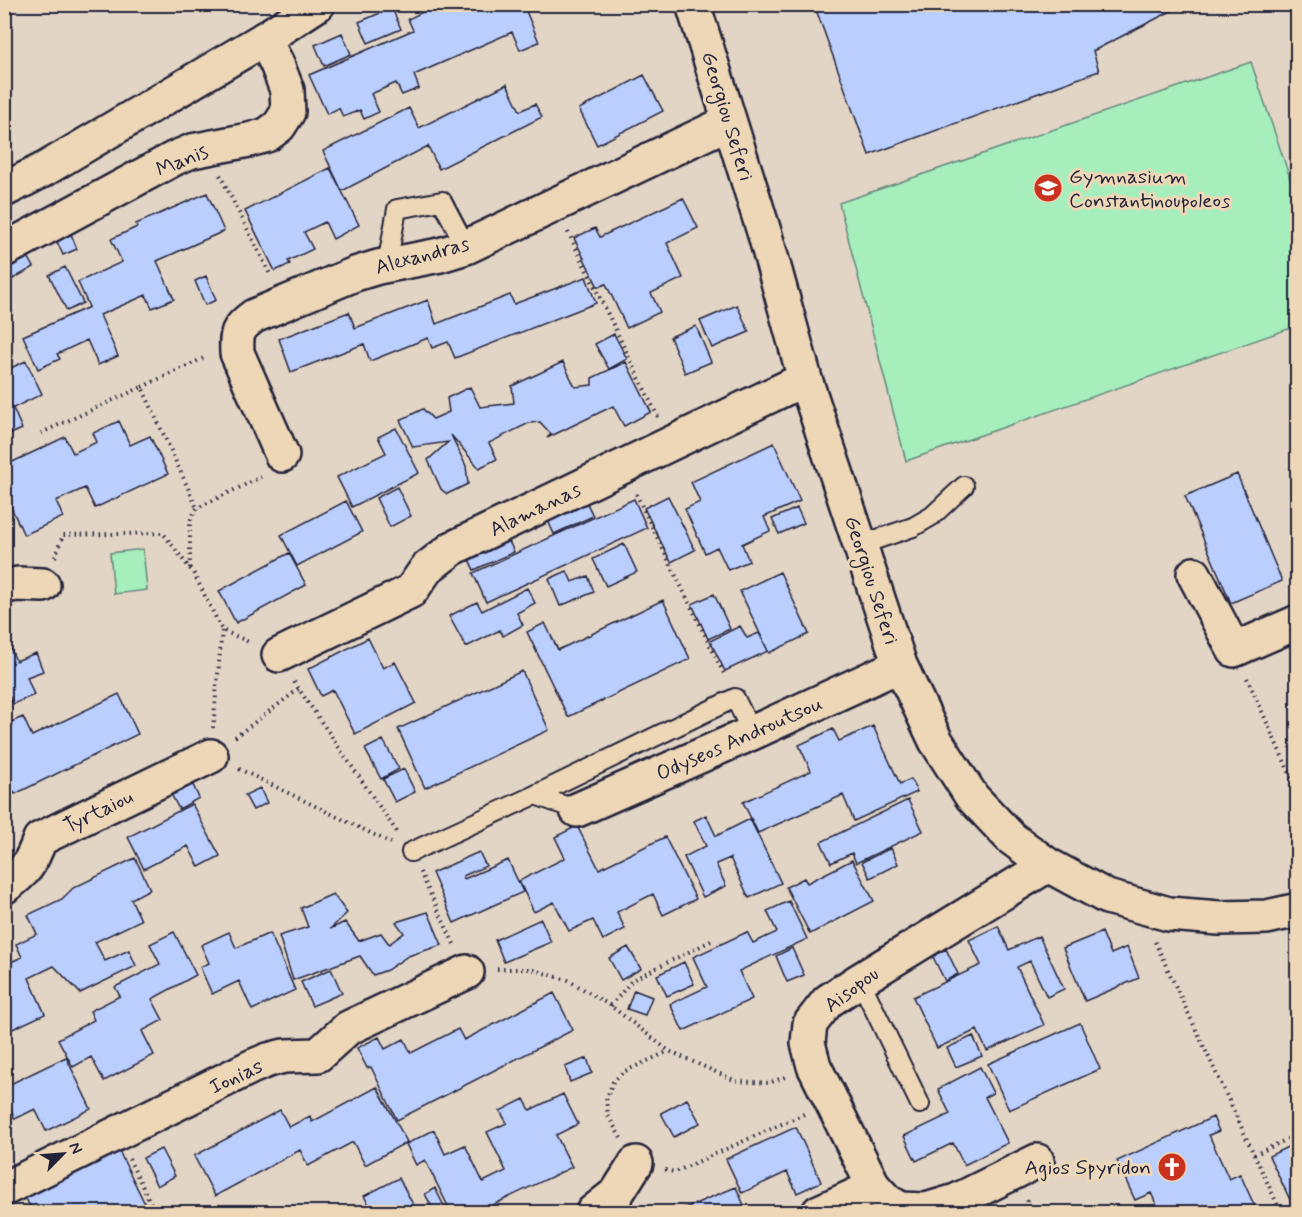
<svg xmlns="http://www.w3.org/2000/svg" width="1302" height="1217" viewBox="0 0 1302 1217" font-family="Mynerve,sans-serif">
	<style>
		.green { fill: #a6efbd; stroke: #64887c; stroke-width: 1.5 }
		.building { fill: #bbcfff; stroke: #22223b; stroke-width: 1.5 }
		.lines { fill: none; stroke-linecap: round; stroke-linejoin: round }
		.lane-casing { stroke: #22223b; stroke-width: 22 }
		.street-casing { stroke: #22223b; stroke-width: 38 }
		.secondary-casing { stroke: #22223b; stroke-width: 38 }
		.path { stroke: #22223b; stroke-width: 4; stroke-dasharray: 1.5 4.5; stroke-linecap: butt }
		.lane { stroke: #edd7b6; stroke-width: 18 }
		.street { stroke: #edd7b6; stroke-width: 33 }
		.secondary { stroke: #edd7b6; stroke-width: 33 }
		.labels { text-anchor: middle; stroke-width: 6; stroke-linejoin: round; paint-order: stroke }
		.street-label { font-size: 21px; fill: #22223b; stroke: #edd7b6 }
		.poi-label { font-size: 21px; fill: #22223b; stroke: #edd7b6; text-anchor: start }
	</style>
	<rect width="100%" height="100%" fill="#e3d5c5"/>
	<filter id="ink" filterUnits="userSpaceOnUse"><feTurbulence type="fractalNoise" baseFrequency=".0167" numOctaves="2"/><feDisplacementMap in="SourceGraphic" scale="12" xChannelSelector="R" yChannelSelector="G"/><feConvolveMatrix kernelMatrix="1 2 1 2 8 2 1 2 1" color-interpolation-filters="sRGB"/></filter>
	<g filter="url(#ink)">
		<!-- green -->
		<path class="green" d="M1251,62L1297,199V326L906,461L839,203Z
			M143,549L147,590L114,594L110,553Z"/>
		<!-- building -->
		<path class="building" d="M427,4H523L539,42L520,50L512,32L414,75L419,88L402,95L396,83L371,94L379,112L364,119L360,110L343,117L339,108L327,114L309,75L413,30L408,19L429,9Z
			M814,4H1185L1093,51L1099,71L869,155Z
			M392,8L401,29L368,43L359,22Z
			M342,33L351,54L324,66L315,45Z
			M644,75L663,111L597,145L579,109Z
			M507,84L520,111L535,104L542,117L439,169L428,146L342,191L323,151L409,108L419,128Z
			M330,168L359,225L333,239L325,222L304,232L313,249L288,261L290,264L275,271L245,211Z
			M207,193L224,231L157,261L174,299L152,308L146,295L100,315L118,356L98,365L87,340L57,354L60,359L38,369L23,336L89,307L78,282L122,262L111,239L137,227L136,224Z
			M683,198L698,228L667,243L683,278L651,293L660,312L627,328L606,284L598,287L574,238L595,228L600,237Z
			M69,229L77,249L63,255L54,235Z
			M26,253L34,267L13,279L5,265Z
			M65,267L83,303L67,311L49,275Z
			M206,276L216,300L205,305L195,281Z
			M586,277L596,303L455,358L448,342L432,348L428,338L370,361L364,344L291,372L279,339L349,312L355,328L428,300L436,324L510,295L514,304Z
			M737,305L749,332L712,348L700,321Z
			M696,326L711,362L685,373L670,337Z
			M614,334L627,359L609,369L595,344Z
			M26,361L42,394L13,408L22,429L4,437V371Z
			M563,362L575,387L592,385V378L626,362L651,412L624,426L613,406L547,438L551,434L540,422L529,423L489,443L497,459L479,468L451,435L466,466L468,484L447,494L441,489L428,460L448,442L413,447L400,420L423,409L433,419L449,412L447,398L470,387L480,407L514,403L512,386Z
			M119,421L130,445L150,436L168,474L95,508L85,488L56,501L63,517L24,535L4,492V466L65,437L73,453L97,442L93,433Z
			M396,428L419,473L352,507L337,477L386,453L378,437Z
			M774,443L800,501L764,517L770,531L742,544L749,561L728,570L717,547L705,553L685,509L700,502L691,482Z
			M1237,474L1282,581L1231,603L1185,496Z
			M397,487L411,516L390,527L376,498Z
			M668,496L695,550L671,562L644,508Z
			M584,497L593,516L554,534L545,514Z
			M634,499L647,528L486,602L473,573Z
			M346,501L362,532L297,566L281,535Z
			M797,508L804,523L779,534L772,519Z
			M506,535L514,552L474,570L466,553Z
			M624,544L637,572L606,586L593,559Z
			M289,553L306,585L236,623L219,591Z
			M567,571L572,582L588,576L594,592L560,606L549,579Z
			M780,572L809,634L769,653L740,591Z
			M527,588L535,603L517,613L523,625L503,636L500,630L466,647L449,616L477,602L482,611Z
			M714,594L730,629L708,639L692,604Z
			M663,600L690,659L568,717L527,632L545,623L558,650Z
			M740,626L747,638L759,633L768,651L725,671L710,641Z
			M4,633L16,661L36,653L43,671L27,677L34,695L13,704L4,685Z
			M368,638L383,668L395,662L416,703L355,734L333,690L321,696L308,669Z
			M522,671L549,730L425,788L398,729Z
			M119,694L138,734L15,794L4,775V725L23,717L32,736Z
			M873,726L900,784L911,779L917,792L854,821L843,795L758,833L743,802L811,771L799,745L833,729L839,741Z
			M383,740L399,769L381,779L365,749Z
			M404,769L415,792L395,802L383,779Z
			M192,783L199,798L179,809L171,794Z
			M260,788L267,803L253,810L245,795Z
			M908,800L923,831L856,863L852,853L831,863L821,842Z
			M192,804L220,856L199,867L188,846L144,869L128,837Z
			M706,815L716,836L750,819L781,883L749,898L730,858L716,864L726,886L703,897L684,857L706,846L694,821Z
			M577,826L599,869L665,837L696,899L663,915L653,894L617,912L625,929L603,940L593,920L569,931L554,902L534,912L519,881L565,858L555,837Z
			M891,848L898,864L870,878L862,862Z
			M479,852L486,866L463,876L464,879L508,860L523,892L454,923L432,873Z
			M135,858L150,889L131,899L141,920L95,942L105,961L129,950L136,966L80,993L54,966L29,978L45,1014L4,1033V965L22,957L16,944L37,934L28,915L62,899L73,888Z
			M852,860L874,901L810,934L786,887L804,878L807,883Z
			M333,894L347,913L330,929L345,922L359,941L381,933L389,944L404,933L396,922L428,912L442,945L408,956L387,970L373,975L360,956L293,980L279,936L308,927L301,908Z
			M789,901L807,939L739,971L752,999L683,1031L670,1004L707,987L693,957L747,932L753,943L777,932L767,911Z
			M541,919L551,942L504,962L495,940Z
			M998,926L1009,950L1039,936L1064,989L1047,997L1030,961L1017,967L1044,1025L987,1051L977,1030L937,1048L913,997L981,965L969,940Z
			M174,932L196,975L152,999L163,1020L142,1031L154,1055L104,1081L91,1057L73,1067L58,1039L94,1020L90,1011L120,996L115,987L160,964L150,944Z
			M229,932L236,948L270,933L295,990L252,1010L239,981L212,994L200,967L209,963L201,945Z
			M1102,932L1111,954L1127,947L1139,978L1085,1001L1063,948Z
			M628,947L641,969L621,980L609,958Z
			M792,948L804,975L787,982L776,956Z
			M946,949L958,974L945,981L932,955Z
			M684,962L694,984L667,996L657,975Z
			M331,969L342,993L312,1006L301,982Z
			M634,990L652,997L645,1015L627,1009Z
			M554,993L573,1030L397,1120L371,1067L367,1068L357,1048L379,1037L385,1049L404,1039L411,1053L458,1029L464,1040Z
			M1080,1023L1100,1069L1009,1110L988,1064Z
			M973,1036L982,1056L956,1067L947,1048Z
			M66,1057L91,1109L46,1131L35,1109L15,1119L8,1104L4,1106V1087Z
			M587,1058L592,1073L570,1082L565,1067Z
			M980,1067L993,1093L985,1097L1008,1143L964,1165L953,1143L916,1161L904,1136L950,1114L938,1089Z
			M377,1087L407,1142L365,1165L353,1142L308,1166L300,1150L215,1196L194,1156L280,1110L289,1127L310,1116L312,1122Z
			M563,1094L578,1124L556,1135L572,1167L478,1212H451L425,1160L416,1165L406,1144L434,1130L445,1154L465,1145L483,1182L506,1171L487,1132L507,1123L500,1111L524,1099L530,1110Z
			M687,1099L700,1123L674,1137L661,1113Z
			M1213,1117L1219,1131L1209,1135L1229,1179L1240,1174L1256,1209L1248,1212H1148L1158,1208L1151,1193L1135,1200L1117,1161Z
			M796,1127L821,1182L797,1193L787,1172L742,1193L726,1159Z
			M1298,1142V1212H1296L1269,1156Z
			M117,1147L149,1212H33L23,1193Z
			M161,1149L175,1176L157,1186L143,1158Z
			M399,1178L417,1212H373L364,1196Z
			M736,1187L747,1212H675Z
			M435,1188L447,1212H420L432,1207L425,1194Z"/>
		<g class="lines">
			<!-- lane casing -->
			<g class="lane-casing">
				<path id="lane" d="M387,265L397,209L442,201L466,247
					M860,545L913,527L932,516L964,486
					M535,795L577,810
					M411,852L535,795L735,698L752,733
					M860,980L920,1104"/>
			</g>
			<!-- street casing -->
			<g class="street-casing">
				<path id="street" d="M693,4L765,235L805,379L900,665L936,741L972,797L1011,838L1048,865L1107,897L1169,914L1219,918L1267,917L1298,910
					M4,250L175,158L192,151L249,140L267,135L279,126L288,112L287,90L277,64L264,39
					M282,455L237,353C236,333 237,328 254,316L355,274L378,267L440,255L466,247L729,122
					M1194,574L1234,650L1298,622
					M4,586L18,584L43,585
					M279,655L411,591L427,568L453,548L805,379
					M577,810L752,733L900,665
					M4,887C26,871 31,864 40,839L211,756
					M1037,1161L956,1201L926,1210L901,1209L887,1201L874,1187L814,1066L808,1043L810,1024L828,1001L860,980L1048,865
					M4,1189L251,1067L268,1060L284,1056L318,1055L348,1028L467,972
					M593,1212L617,1193L636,1163
					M819,1212L874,1187"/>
			</g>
			<!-- secondary casing -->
			<g class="secondary-casing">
				<path id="secondary" d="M4,190L45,169L264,39L318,4"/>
			</g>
			<!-- path -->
			<path class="path" d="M220,175L271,276
				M568,232L658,417
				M142,387L206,357
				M41,433L142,387L197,508
				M636,494L725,676
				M55,557L63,535L163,533L194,574L222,630L251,643
				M190,568V521L197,508L261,477
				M1247,678L1298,792
				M294,682L399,835
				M213,728L222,630
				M235,737L299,689
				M239,769L391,843
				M420,872L454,944
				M1155,942L1281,1212
				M497,969H530L568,980L611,1006L669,1051L736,1081L769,1083L785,1077
				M611,1006L632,980L715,939
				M621,1138L608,1116L606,1100L613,1082L623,1072L669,1051
				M1254,1155L1298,1134
				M129,1159L155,1212
				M665,1170L675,1172L804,1114
				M1027,1200L1033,1212"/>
			<!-- lane -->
			<use href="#lane" class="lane"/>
			<!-- street -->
			<use href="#street" class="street"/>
			<!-- secondary -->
			<use href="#secondary" class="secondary"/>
		</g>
	</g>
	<!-- icons -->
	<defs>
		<g id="school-disc" transform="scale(1.5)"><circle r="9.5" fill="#c8321e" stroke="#edd7b6"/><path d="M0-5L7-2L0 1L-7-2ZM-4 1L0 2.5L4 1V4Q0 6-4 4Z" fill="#fff"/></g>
		<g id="church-disc" transform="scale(1.5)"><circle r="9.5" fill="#c8321e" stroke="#edd7b6"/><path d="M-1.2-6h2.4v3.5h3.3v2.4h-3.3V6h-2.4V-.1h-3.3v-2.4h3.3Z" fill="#fff"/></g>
	</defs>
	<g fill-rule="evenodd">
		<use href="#school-disc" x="1048" y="188"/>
		<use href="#church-disc" x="1172" y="1167"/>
	</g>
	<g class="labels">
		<!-- street labels -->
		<g class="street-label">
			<text transform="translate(728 116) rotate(73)" y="7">Georgiou Seferi</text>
			<text transform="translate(182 160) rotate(-22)" y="7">Manis</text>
			<text transform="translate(422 255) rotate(-15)" y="7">Alexandras</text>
			<text transform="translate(535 509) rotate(-26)" y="7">Alamanas</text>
			<text transform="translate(872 580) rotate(72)" y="7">Georgiou Seferi</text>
			<text transform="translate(739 738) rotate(-24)" y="7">Odyseos Androutsou</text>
			<text transform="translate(98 811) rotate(-26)" y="7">Tyrtaiou</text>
			<text transform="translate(851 989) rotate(-37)" y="7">Aisopou</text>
			<text transform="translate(236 1076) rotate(-25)" y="7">Ionias</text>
		</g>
		<!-- poi labels -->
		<g class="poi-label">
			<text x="1069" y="183">Gymnasium<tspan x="1069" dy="24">Constantinoupoleos</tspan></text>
			<text x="1151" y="1174" text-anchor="end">Agios Spyridon</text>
		</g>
	</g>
	<!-- margin -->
	<rect width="1302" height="1217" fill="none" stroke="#edd7b6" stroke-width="24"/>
	<rect x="12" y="12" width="1278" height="1193" fill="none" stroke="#22223b" stroke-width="2" filter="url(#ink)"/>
	<!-- north arrow -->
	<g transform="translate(63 1154) rotate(65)" stroke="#edd7b6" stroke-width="4.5" paint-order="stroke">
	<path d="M0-4.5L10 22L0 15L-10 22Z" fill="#22223b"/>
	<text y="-9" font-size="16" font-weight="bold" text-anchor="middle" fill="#22223b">N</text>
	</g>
</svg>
